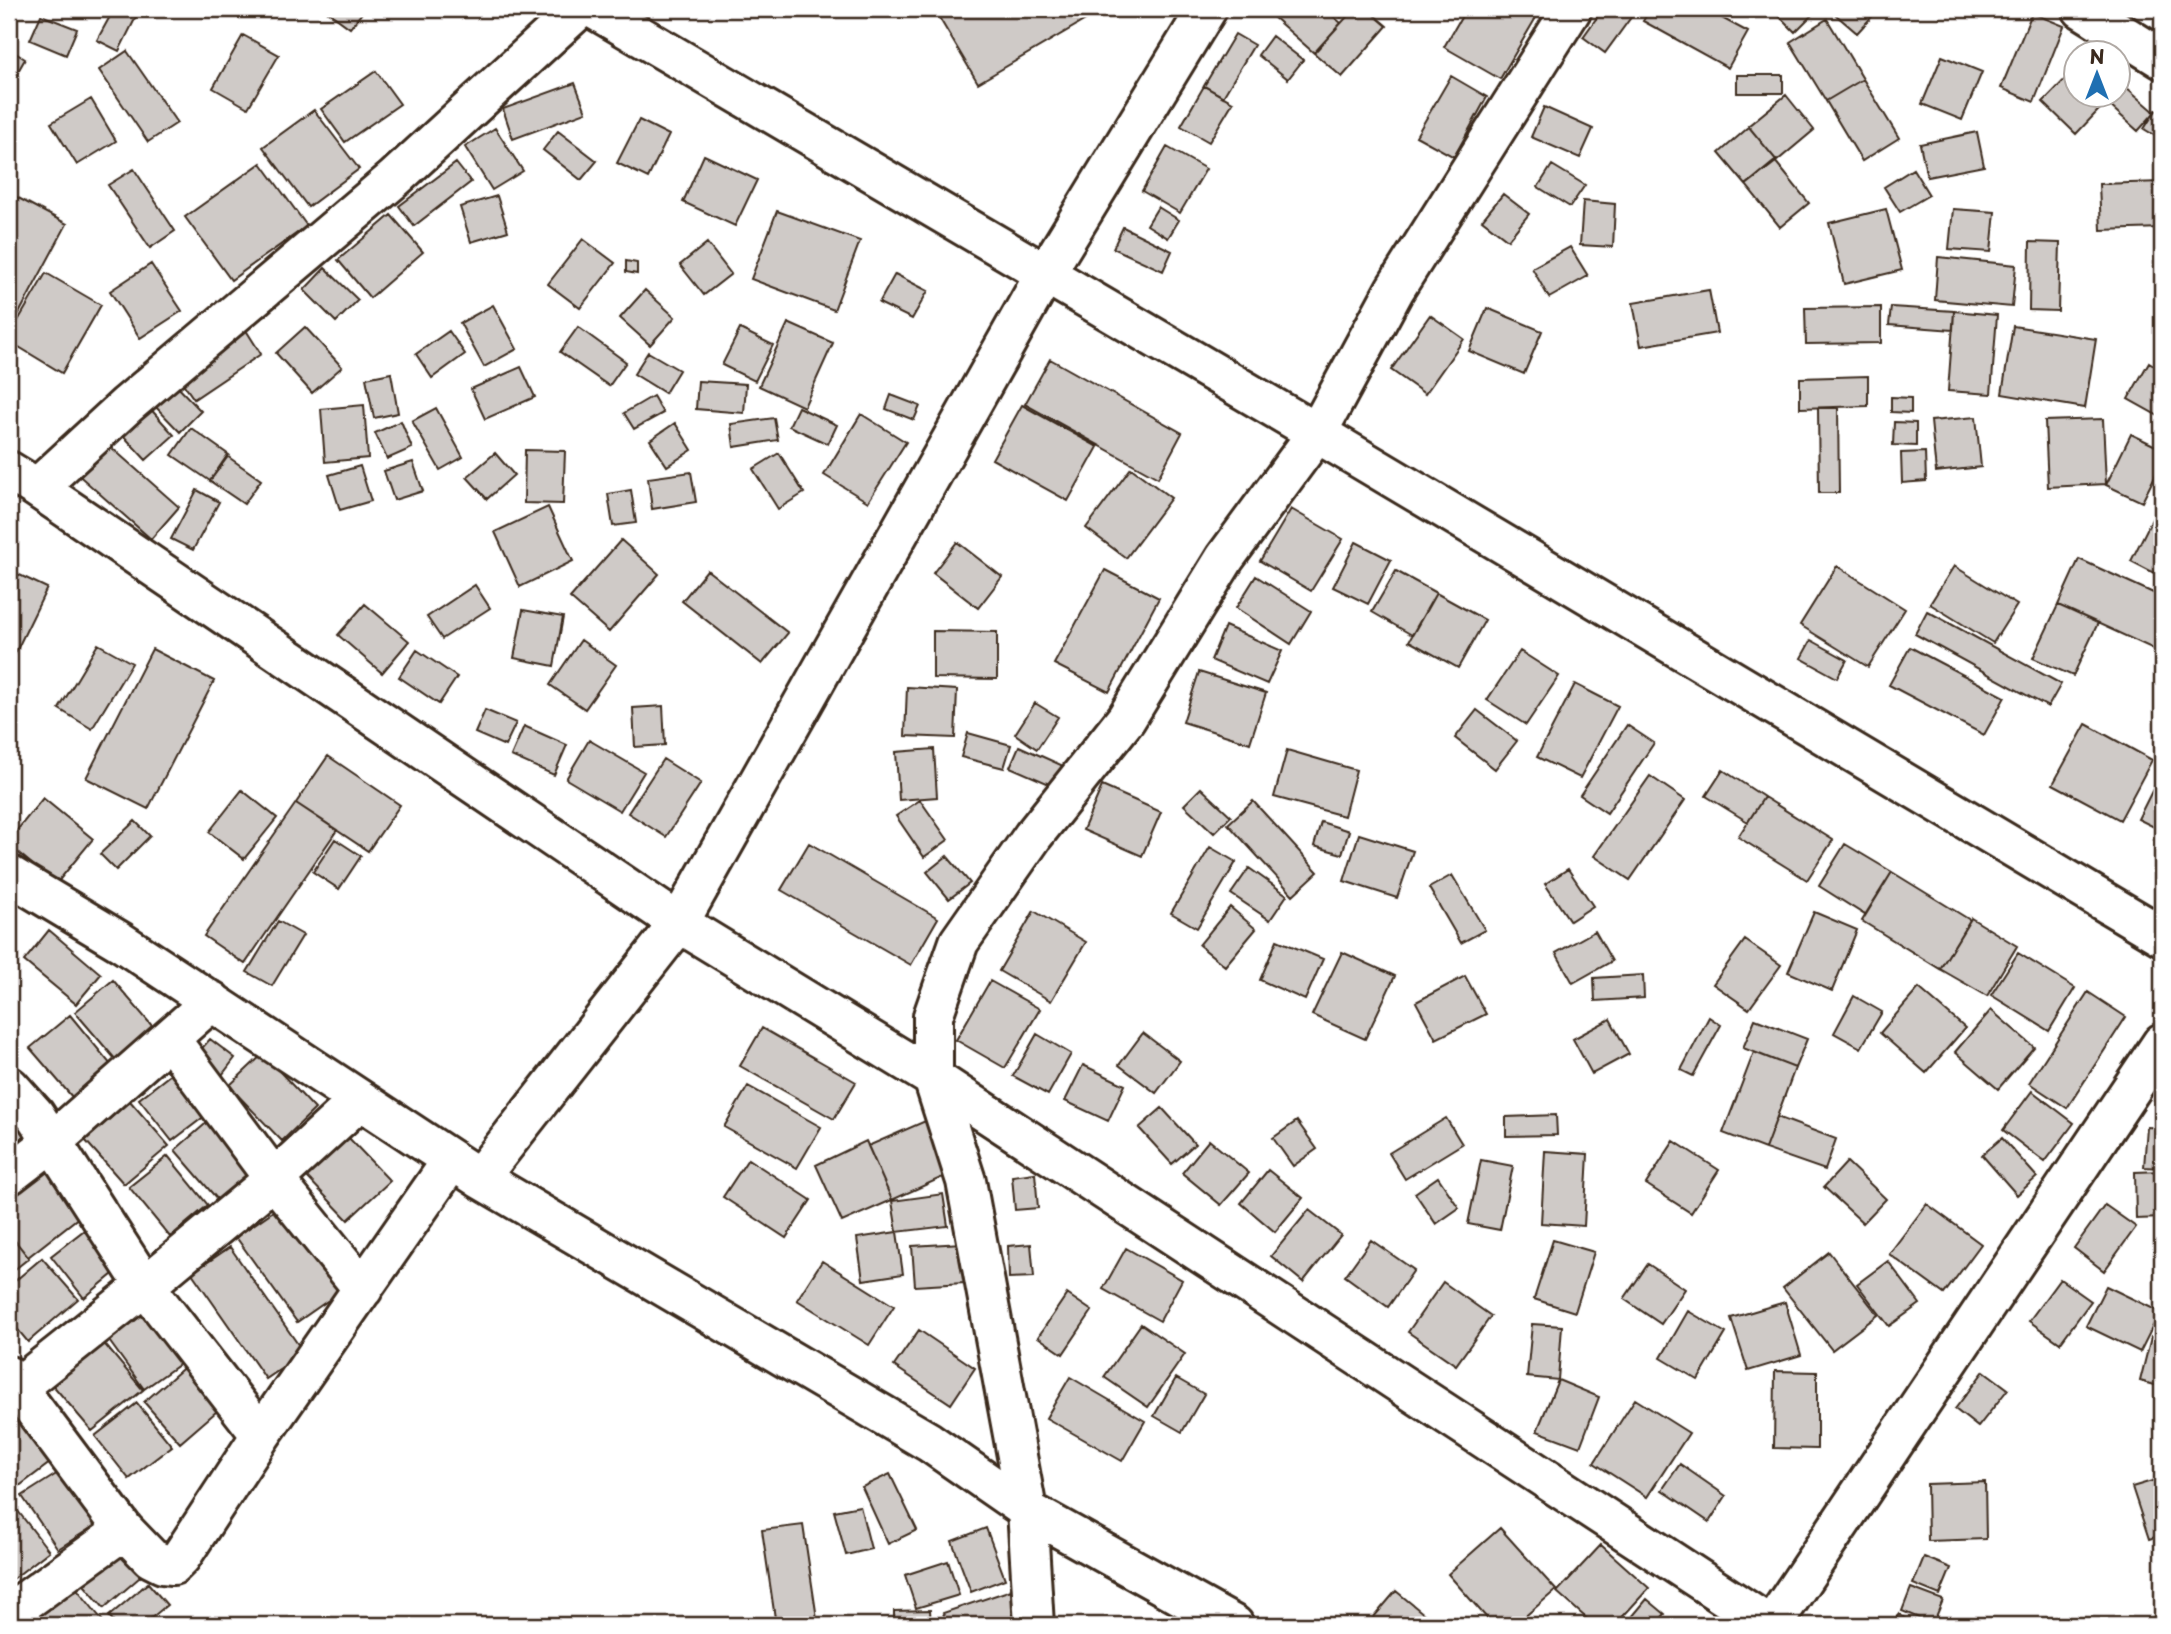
<svg xmlns="http://www.w3.org/2000/svg" width="2171" height="1634" viewBox="0 0 2171 1634" font-family="'Playpen Sans',sans-serif">
	<style>
		.building { fill: #cfcac7; stroke: #3b2a1e; stroke-width: 2 }
		.lines { fill: none; stroke-linecap: round; stroke-linejoin: round }
		.minor-casing { stroke: #3b2a1e; stroke-width: 44 }
		.minor { stroke: #fff; stroke-width: 38 }
	</style>
	<rect width="100%" height="100%" fill="#fff"/>
	<filter id="ink" filterUnits="userSpaceOnUse"><feTurbulence type="fractalNoise" baseFrequency=".0143" numOctaves="2"/><feDisplacementMap in="SourceGraphic" scale="14" xChannelSelector="R" yChannelSelector="G"/><feConvolveMatrix kernelMatrix="1 2 1 2 8 2 1 2 1" color-interpolation-filters="sRGB"/></filter>
	<g filter="url(#ink)">
		<!-- building -->
		<path class="building" d="M114,9H140L119,51L97,40Z
			M324,9H365L350,28Z
			M934,9H1104L978,83Z
			M1264,9H1325L1341,23L1314,53Z
			M1332,9H1348L1341,17Z
			M1354,9H1367L1387,26L1342,77L1314,53Z
			M1466,9H1541L1500,79L1444,47Z
			M1603,9H1637L1605,53L1583,37Z
			M1650,9H1705L1748,32L1728,68L1643,21Z
			M1786,9H1810L1814,13L1795,32L1779,16Z
			M1829,9H1879L1857,33Z
			M2032,13L2064,26L2034,102L2001,88Z
			M41,15L77,29L66,55L30,40Z
			M1827,19L1863,79L1826,101L1790,42Z
			M1235,34L1254,45L1223,97L1204,86Z
			M243,35L279,55L248,108L213,88Z
			M1272,36L1303,60L1288,79L1258,55Z
			M9,49L25,59L9,87Z
			M127,51L177,123L148,142L99,70Z
			M1942,56L1982,72L1962,120L1922,104Z
			M2076,68V94H2114L2076,134L2043,102Z
			M376,71L400,104L345,142L321,109Z
			M1737,75H1783V93H1737Z
			M1451,76L1487,97L1454,157L1416,136Z
			M1863,79L1899,138L1862,161L1826,101Z
			M575,83L586,112L513,139L503,109Z
			M1204,86L1233,102L1209,142L1181,126Z
			M2126,87L2155,112L2138,131L2109,105Z
			M1786,95L1814,130L1777,161L1748,126Z
			M91,99L116,141L77,165L51,123Z
			M1544,107L1593,129L1580,158L1531,137Z
			M314,110L359,169L308,207L263,147Z
			M2156,110L2162,113V140L2144,129Z
			M639,120L669,135L648,178L617,163Z
			M1749,127L1777,161L1746,185L1719,153Z
			M495,128L523,171L492,190L465,147Z
			M558,131L597,161L581,180L543,150Z
			M1977,132L1984,166L1927,177L1920,144Z
			M1167,147L1206,169L1180,213L1142,191Z
			M704,155L757,180L735,226L683,202Z
			M1775,161L1809,203L1780,227L1746,185Z
			M261,163L307,226L231,280L185,217Z
			M456,163L471,182L414,226L399,206Z
			M1552,165L1585,185L1570,207L1538,187Z
			M134,169L175,231L150,248L108,185Z
			M1913,169L1929,195L1900,212L1884,187Z
			M2162,182V228L2101,230L2099,184Z
			M9,193L67,224L9,332Z
			M1503,194L1529,214L1508,240L1482,220Z
			M497,196L508,231L471,242L460,207Z
			M1583,201L1615,204L1613,247L1580,245Z
			M1158,207L1179,220L1168,238L1147,225Z
			M1886,209L1902,270L1844,284L1829,223Z
			M1953,209L1995,212L1991,252L1949,249Z
			M777,211L860,241L834,310L751,279Z
			M391,215L423,252L370,298L338,260Z
			M1123,227L1172,251L1163,271L1113,248Z
			M583,239L615,263L580,308L548,284Z
			M2030,242L2060,243L2058,311L2029,310Z
			M707,243L731,274L704,295L680,265Z
			M1570,247L1588,276L1549,298L1532,268Z
			M1938,257L2016,265L2012,307L1935,300Z
			M626,261L637,263V274L626,272Z
			M151,264L182,311L140,338L110,291Z
			M325,268L358,300L336,322L304,290Z
			M46,273L101,305L62,373L9,341V336Z
			M895,274L928,291L912,319L879,303Z
			M645,290L675,317L650,345L620,318Z
			M1709,290L1717,333L1641,346L1633,303Z
			M493,305L517,349L484,367L460,323Z
			M1881,307V343L1806,344L1805,308Z
			M1891,307L1954,311L1953,330L1889,325Z
			M1487,308L1542,331L1524,374L1469,351Z
			M1954,311L1997,315L1991,394L1948,391Z
			M1430,315L1464,339L1425,394L1391,370Z
			M788,323L833,343L804,407L759,386Z
			M2013,326L2096,339L2085,408L2002,394Z
			M244,327L261,354L194,399L175,372Z
			M305,327L342,367L312,393L276,353Z
			M578,327L626,362L609,386L560,352Z
			M740,329L773,345L755,381L722,365Z
			M449,331L465,354L432,378L416,354Z
			M648,352L679,370L665,393L634,374Z
			M1050,359L1182,433L1158,478L1025,404Z
			M2149,362L2162,370V418L2128,399Z
			M521,367L535,397L485,419L471,389Z
			M391,373L398,413L374,418L366,378Z
			M1868,376V406L1800,408V378Z
			M172,381L201,411L180,432L151,402Z
			M698,381L746,384L744,413L696,409Z
			M891,395L920,406L914,420L886,409Z
			M653,396L663,413L634,429L624,413Z
			M1891,397L1911,398V413L1891,412Z
			M147,405L174,435L146,460L119,431Z
			M364,405L368,458L325,462L321,409Z
			M1022,405L1098,447L1068,501L992,459Z
			M798,407L837,425L828,444L789,426Z
			M436,408L463,457L440,470L412,421Z
			M1818,408H1838L1839,493H1819Z
			M861,414L906,442L868,502L824,475Z
			M1976,417L1981,467L1936,472L1931,421Z
			M774,418L778,440L734,447L731,424Z
			M2103,419L2106,484L2048,487L2045,421Z
			M401,421L412,448L387,459L375,433Z
			M1894,422L1916,423V446L1893,445Z
			M675,423L692,450L667,466L650,440Z
			M191,428L229,455L210,481L172,455Z
			M2131,434L2162,449V462L2142,502L2106,485Z
			M103,440L179,507L151,539L75,472Z
			M525,450L565,451L563,504L524,503Z
			M1925,452L1926,481L1902,483L1901,453Z
			M495,453L514,475L487,499L467,477Z
			M779,453L804,493L778,509L753,469Z
			M227,456L261,480L244,504L210,481Z
			M413,462L423,491L394,500L384,471Z
			M360,466L371,501L340,510L329,475Z
			M1131,468L1171,498L1126,558L1086,528Z
			M691,472L696,502L652,509L648,478Z
			M197,490L219,502L193,550L171,539Z
			M631,490L636,523L613,526L608,494Z
			M2162,499V577L2131,561Z
			M548,507L573,561L520,587L495,532Z
			M1291,509L1343,539L1311,591L1260,561Z
			M621,540L659,574L609,632L570,598Z
			M957,542L1002,577L978,608L933,573Z
			M1356,542L1391,560L1368,604L1333,587Z
			M2079,559L2162,597V642L2158,651L2058,605Z
			M1837,566L1905,609L1868,667L1800,625Z
			M1954,566L2017,605L1993,643L1930,604Z
			M9,570L47,588L9,666Z
			M707,570L788,633L762,664L682,601Z
			M1105,570L1159,598L1109,692L1054,664Z
			M1396,571L1436,593L1412,635L1372,612Z
			M1256,576L1311,611L1291,644L1236,608Z
			M475,585L490,608L442,639L427,617Z
			M1436,593L1485,620L1458,668L1409,641Z
			M365,604L409,641L382,673L338,635Z
			M2058,605L2098,623L2073,676L2033,658Z
			M523,610L563,617L554,666L514,658Z
			M1927,611L2061,684L2048,707L1915,634Z
			M1225,626L1282,651L1267,684L1211,660Z
			M933,631L997,632V679L933,678Z
			M581,640L616,665L585,709L550,685Z
			M1811,640L1847,660L1837,678L1801,658Z
			M98,644L132,663L92,729L59,709Z
			M1910,647L2005,697L1984,735L1889,685Z
			M152,649L214,681L148,809L86,778Z
			M417,650L457,677L439,704L399,677Z
			M1520,651L1559,676L1526,725L1487,700Z
			M1199,672L1266,693L1250,743L1183,722Z
			M1575,684L1618,706L1580,778L1537,757Z
			M907,687L957,690L955,738L905,736Z
			M1035,703L1058,717L1037,749L1015,734Z
			M663,706L665,745L635,747L633,708Z
			M485,710L516,723L505,746L475,733Z
			M1477,710L1517,741L1495,769L1455,738Z
			M2086,724L2152,760L2120,820L2053,784Z
			M1627,725L1654,743L1607,813L1580,795Z
			M524,726L567,745L554,775L511,756Z
			M968,733L1011,745L1004,768L961,757Z
			M589,740L644,772L620,811L566,779Z
			M1019,746L1072,770L1063,790L1010,767Z
			M934,749L937,797L899,800L896,752Z
			M1287,750L1356,770L1344,816L1274,797Z
			M328,756L400,805L368,851L296,803Z
			M663,759L701,783L666,837L628,813Z
			M1723,770L1764,797L1748,822L1706,796Z
			M2162,771V831L2138,819Z
			M1650,776L1685,800L1630,880L1594,856Z
			M1102,786L1161,812L1142,856L1083,830Z
			M1201,788L1231,816L1214,833L1184,805Z
			M242,790L277,818L244,859L209,832Z
			M1764,797L1833,840L1807,880L1738,837Z
			M43,798L93,839L56,884L9,845V840Z
			M920,800L948,840L924,857L896,816Z
			M1253,801L1318,872L1293,895L1228,824Z
			M296,803L337,830L245,964L204,936Z
			M135,821L150,836L116,870L100,854Z
			M1321,822L1349,831L1342,854L1314,846Z
			M1359,834L1413,851L1397,898L1344,881Z
			M335,839L361,856L339,889L313,872Z
			M809,843L938,918L911,965L781,890Z
			M1845,844L1892,872L1865,915L1819,886Z
			M1210,847L1236,862L1197,928L1171,913Z
			M947,856L970,883L949,899L927,872Z
			M1249,868L1287,895L1270,920L1231,894Z
			M1568,869L1593,906L1570,921L1545,884Z
			M1892,872L1970,920L1940,969L1862,921Z
			M1452,875L1485,930L1461,943L1429,888Z
			M1230,907L1256,929L1225,966L1199,945Z
			M1034,911L1086,942L1051,1001L999,971Z
			M1814,912L1857,930L1832,991L1788,972Z
			M1971,918L2017,946L1987,996L1940,969Z
			M278,921L303,935L272,986L247,972Z
			M49,930L101,974L76,1004L24,961Z
			M1595,931L1612,961L1573,983L1556,953Z
			M1277,940L1323,959L1305,1000L1260,980Z
			M1745,940L1781,965L1749,1009L1713,984Z
			M1342,952L1395,976L1365,1039L1312,1015Z
			M2018,953L2075,988L2049,1031L1991,995Z
			M1643,975L1644,998L1595,1001L1594,978Z
			M1465,976L1486,1014L1436,1039L1416,1002Z
			M113,980L153,1027L116,1060L75,1012Z
			M990,981L1040,1009L1005,1068L956,1040Z
			M1919,988L1965,1028L1926,1073L1880,1033Z
			M2088,992L2126,1017L2067,1108L2029,1083Z
			M1854,996L1882,1012L1861,1048L1834,1033Z
			M1991,1010L2034,1047L1998,1089L1955,1052Z
			M70,1015L112,1066L73,1098L30,1048Z
			M1709,1017L1721,1025L1693,1076L1681,1070Z
			M1610,1019L1629,1054L1592,1074L1573,1039Z
			M1755,1019L1807,1039L1795,1068L1743,1048Z
			M762,1028L856,1082L834,1119L740,1066Z
			M1143,1033L1180,1061L1156,1093L1119,1065Z
			M1037,1034L1071,1054L1048,1095L1013,1076Z
			M210,1039L235,1058L222,1075L196,1055Z
			M1754,1052L1795,1068L1765,1149L1723,1133Z
			M263,1054L315,1109L282,1141L229,1086Z
			M1083,1065L1125,1085L1108,1121L1065,1101Z
			M180,1067L214,1109L172,1141L139,1099Z
			M748,1086L821,1127L797,1168L724,1127Z
			M2032,1091L2074,1123L2045,1162L2003,1130Z
			M9,1098L35,1125L9,1149Z
			M130,1101L169,1146L124,1184L85,1140Z
			M1162,1108L1195,1144L1172,1164L1139,1128Z
			M218,1113L261,1162L218,1200L175,1150Z
			M1556,1115L1557,1135L1506,1136V1117Z
			M1777,1117L1836,1139L1825,1170L1765,1149Z
			M1446,1118L1462,1144L1405,1179L1389,1153Z
			M930,1119L954,1172L892,1200L868,1146Z
			M1297,1121L1317,1149L1293,1166L1273,1138Z
			M2147,1127L2162,1128V1168L2144,1167Z
			M347,1136L390,1181L348,1220L306,1176Z
			M2002,1138L2037,1177L2017,1195L1982,1155Z
			M1209,1140L1249,1173L1221,1205L1182,1173Z
			M866,1141L892,1200L842,1222L816,1165Z
			M1674,1141L1719,1170L1691,1213L1646,1184Z
			M1545,1151L1588,1154L1584,1226L1541,1223Z
			M168,1156L208,1205L170,1237L129,1187Z
			M748,1159L811,1200L786,1238L723,1197Z
			M1481,1160L1513,1166L1500,1230L1468,1224Z
			M1847,1162L1886,1199L1863,1223L1824,1187Z
			M48,1167L84,1213L28,1257L9,1233V1198Z
			M1268,1170L1303,1198L1275,1232L1241,1203Z
			M2162,1171V1218L2136,1219L2135,1172Z
			M1035,1173L1038,1208L1015,1210L1012,1176Z
			M1438,1177L1459,1208L1436,1224L1415,1193Z
			M943,1194L948,1226L897,1232L892,1201Z
			M1927,1204L1981,1244L1944,1294L1889,1254Z
			M282,1205L343,1290L297,1322L236,1237Z
			M2105,1205L2136,1227L2104,1271L2074,1248Z
			M1309,1210L1341,1235L1303,1282L1271,1256Z
			M92,1224L125,1264L84,1298L51,1256Z
			M897,1232L903,1274L863,1280L857,1238Z
			M9,1233L29,1258L9,1274Z
			M1371,1240L1414,1270L1388,1307L1345,1276Z
			M1553,1240L1594,1252L1575,1312L1534,1299Z
			M962,1243L964,1283L915,1286L912,1246Z
			M1031,1244L1034,1277L1009,1278L1008,1246Z
			M230,1247L304,1353L266,1379L192,1273Z
			M1126,1248L1182,1280L1160,1321L1103,1289Z
			M1829,1252L1878,1315L1832,1350L1783,1288Z
			M42,1258L78,1299L28,1342L9,1319V1286Z
			M822,1261L894,1306L869,1345L797,1300Z
			M1888,1261L1920,1304L1889,1326L1857,1284Z
			M1648,1264L1685,1289L1661,1324L1624,1299Z
			M2060,1279L2091,1301L2060,1343L2029,1321Z
			M1443,1282L1491,1316L1456,1365L1408,1332Z
			M2106,1286L2160,1312L2140,1352L2086,1326Z
			M1067,1294L1092,1311L1063,1354L1038,1337Z
			M1785,1302L1801,1355L1748,1371L1731,1318Z
			M155,1304L192,1355L144,1389L107,1338Z
			M1688,1311L1726,1333L1698,1380L1661,1358Z
			M1141,1324L1185,1354L1148,1407L1104,1377Z
			M1532,1324L1562,1326L1558,1380L1527,1377Z
			M919,1330L975,1368L951,1404L894,1366Z
			M2151,1337L2162,1340V1387L2140,1381Z
			M102,1341L143,1390L92,1431L51,1383Z
			M195,1358L231,1399L180,1443L144,1402Z
			M1775,1371L1817,1372V1449L1774,1448Z
			M1984,1371L2008,1389L1978,1427L1955,1409Z
			M1070,1377L1145,1421L1122,1461L1046,1418Z
			M1176,1378L1204,1394L1182,1432L1154,1416Z
			M1558,1380L1599,1397L1580,1447L1537,1431Z
			M1635,1399L1689,1433L1647,1497L1594,1463Z
			M137,1403L172,1446L129,1479L95,1436Z
			M25,1410L59,1456L18,1487L9,1475V1422Z
			M1680,1464L1726,1496L1709,1522L1662,1490Z
			M69,1466L105,1519L58,1549L22,1496Z
			M890,1474L917,1530L888,1544L862,1487Z
			M2162,1478V1535L2149,1539L2132,1487Z
			M1985,1482L1986,1539L1928,1541L1927,1484Z
			M14,1506L49,1551L9,1582V1509Z
			M860,1506L871,1549L846,1555L834,1511Z
			M803,1525L818,1625H776L762,1530Z
			M986,1528L1005,1579L971,1592L952,1541Z
			M1500,1528L1556,1590L1515,1625H1493L1448,1574Z
			M121,1543L146,1572L104,1608L79,1579Z
			M1601,1545L1649,1588L1615,1625H1594L1557,1592Z
			M1924,1557L1951,1568L1940,1595L1913,1584Z
			M948,1561L959,1595L916,1608L905,1575Z
			M70,1580L106,1625H26L21,1619Z
			M148,1583L167,1605L143,1625H117L109,1616Z
			M1911,1588L1943,1600L1933,1624L1902,1611Z
			M1011,1590L1021,1621L1009,1625H948L943,1613Z
			M1396,1591L1424,1614L1414,1625H1367Z
			M1647,1599L1665,1614L1655,1625H1640L1631,1618Z
			M930,1610L931,1625H894V1611Z
			M1899,1614L1914,1625H1891Z
			M1429,1615L1444,1625H1421Z"/>
		<g class="lines">
			<!-- minor casing -->
			<g class="minor-casing">
				<path id="minor" d="M594,9L1317,433L2162,936
					M2082,9L2162,59
					M9,471L37,488L679,923L933,1078L1769,1625
					M37,488L127,405L395,178L579,9
					M9,875L121,942L479,1178L929,1442L1027,1510L1234,1625
					M170,1039L274,1179L363,1289
					M9,1086L35,1115L145,1286L261,1435
					M9,1175L52,1142L212,1001
					M479,1178L679,923L1045,274L1207,9
					M9,1376L124,1530L151,1558L163,1564L173,1565L181,1557L261,1435L452,1160
					M9,1394L145,1286L274,1179L360,1100
					M9,1613L124,1530
					M1034,1625L1027,1510L966,1181L933,1078V1016L959,942L1033,836L1126,719L1225,558L1317,433L1395,289L1572,9
					M1772,1625L2162,1043"/>
			</g>
			<!-- minor -->
			<use href="#minor" class="minor"/>
		</g>
	</g>
	<!-- margin -->
	<rect width="2171" height="1634" fill="none" stroke="#fff" stroke-width="35"/>
	<rect x="18" y="18" width="2136" height="1599" fill="none" stroke="#3b2a1e" stroke-width="2.5" filter="url(#ink)"/>
	<!-- north arrow -->
	<g transform="translate(2097 74)"><circle r="33" fill="#ffffff" stroke="#b1aaa5" stroke-width="2"/>
	<path d="M0-5L12 26L0 18L-12 26Z" fill="#1f6fb2"/>
	<text y="-10" font-size="19" font-weight="bold" text-anchor="middle" fill="#3b2a1e">N</text>
	</g>
</svg>
